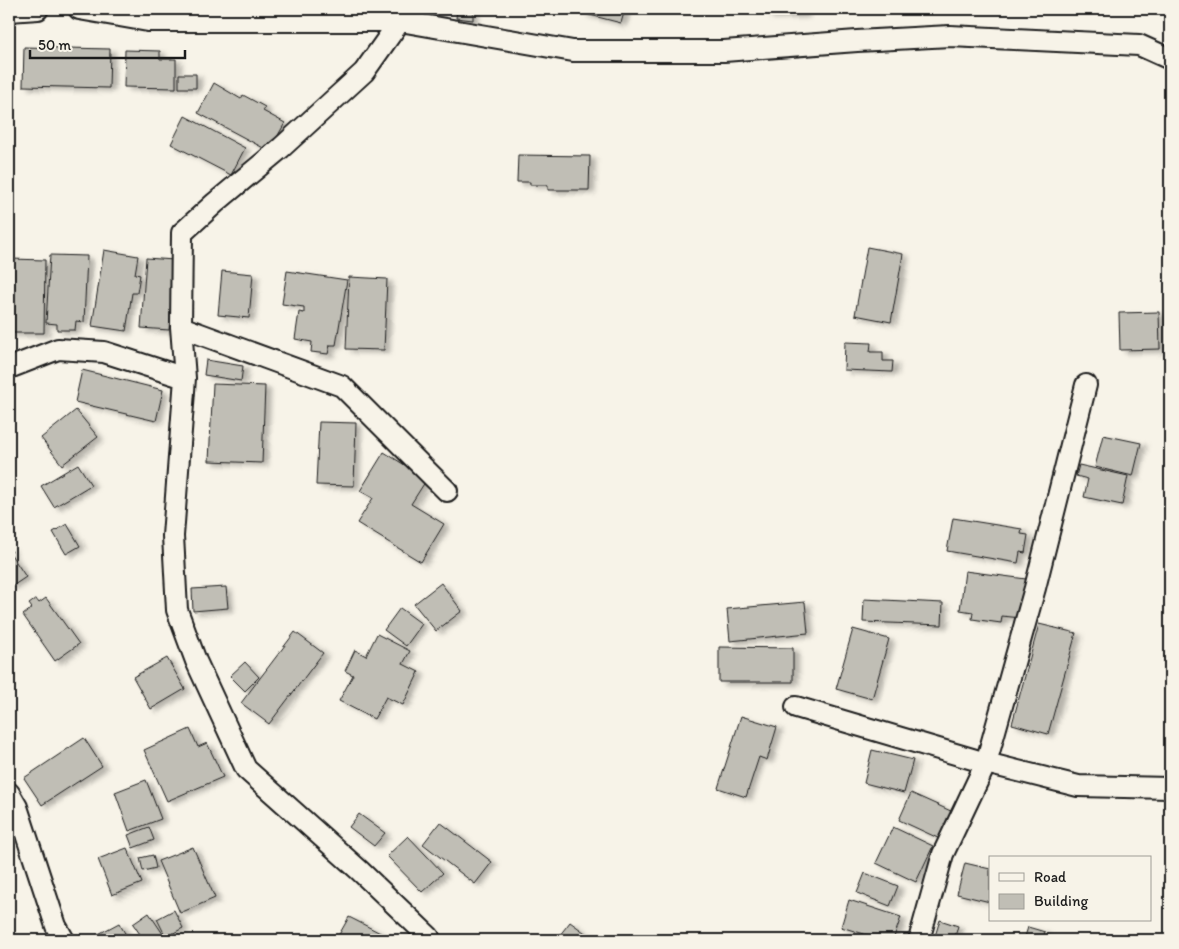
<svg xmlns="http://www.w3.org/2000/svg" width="1179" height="949" viewBox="0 0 1179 949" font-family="Itim,sans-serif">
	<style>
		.building { fill: #c0beb5; stroke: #1c1c1c; filter: url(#shadow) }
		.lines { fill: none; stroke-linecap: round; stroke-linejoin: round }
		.street-casing { stroke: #1c1c1c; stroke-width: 24 }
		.street { stroke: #f7f3e8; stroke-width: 20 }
	</style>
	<defs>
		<filter id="shadow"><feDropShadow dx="5.5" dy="3" stdDeviation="2.5" flood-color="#0004"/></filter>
	</defs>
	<rect width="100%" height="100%" fill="#f7f3e8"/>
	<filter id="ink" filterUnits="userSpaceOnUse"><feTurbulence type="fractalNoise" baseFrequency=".02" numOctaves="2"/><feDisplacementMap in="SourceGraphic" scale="10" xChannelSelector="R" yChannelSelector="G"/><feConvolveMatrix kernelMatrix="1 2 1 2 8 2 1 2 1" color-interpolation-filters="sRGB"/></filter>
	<g filter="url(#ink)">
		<!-- building -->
		<path class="building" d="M138,9H210V10L138,13Z
			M457,9H473V20L456,18Z
			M584,9H625L621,23L582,13Z
			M767,9H804V14L767,15Z
			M24,47L110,49L109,88L23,86Z
			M125,50L160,51V59H176V88L124,87Z
			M179,74H196V88H179Z
			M214,83L241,99L243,95L265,107L263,111L285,123L269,151L198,113Z
			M185,116L245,148L231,175L171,144Z
			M518,155L590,156L589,190H548V185H530V182H517Z
			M867,247L903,254L891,322L855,315Z
			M104,250L138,256L135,274L140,275L137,293H132L126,331L92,326Z
			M50,255L87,256L84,322L76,321L75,330H57V324L46,323Z
			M146,258L174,260L169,330L141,328Z
			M11,259L45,260L44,333H10Z
			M222,271L253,274L249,318L218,315Z
			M287,271L347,280L336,345H330L328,354L311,352L312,342L295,339L299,312L304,313V307L282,304Z
			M349,277L387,279L384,350L346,349Z
			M1159,312L1160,349L1120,350L1119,313Z
			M845,342L871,343L870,352H883V361H893L892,372L844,370Z
			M206,360L243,366L241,381L204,375Z
			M82,370L163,390L156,421L75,402Z
			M213,384L265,386L262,463L209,461Z
			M76,410L98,437L62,465L41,438Z
			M319,422L356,423L354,486L316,485Z
			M1103,435L1141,443L1133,476L1095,467Z
			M384,452L427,479L411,504L444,524L421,562L357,523L373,498L360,491Z
			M78,464L91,485L54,507L41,486Z
			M1079,465L1128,476L1122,505L1084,497L1088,479L1076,476Z
			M953,518L1022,529L1021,534L1028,535L1025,553L1020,552L1018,563L947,551Z
			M67,524L80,546L66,554L53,532Z
			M9,547L12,552L10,553L26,577L11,587L9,583Z
			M965,571L1026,579L1021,618L1002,616L1001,623L972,619L973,612L960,610Z
			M441,583L462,611L436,631L414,604Z
			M226,587L228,608L193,611L192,589Z
			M46,598L79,644L55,661L23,615L32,608L29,604L36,599L39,603Z
			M864,599L943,603L942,625L863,622Z
			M805,602L808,633L730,641L727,609Z
			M400,608L422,624L406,646L384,630Z
			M1039,624L1076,633L1048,734L1012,724Z
			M853,629L889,639L872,699L836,689Z
			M295,632L323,653L269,724L241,703Z
			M377,634L410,651L403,664L419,672L403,705L386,697L374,719L339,701L353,675L345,671L355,650L366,656Z
			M719,647L793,648V682H719Z
			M167,658L185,689L151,709L133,677Z
			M245,662L259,677L245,691L230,676Z
			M741,716L777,727L767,760L759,757L746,797L718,788Z
			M190,729L198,747L207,743L223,777L167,801L144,750Z
			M84,738L102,766L42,805L24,778Z
			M872,750L913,760L904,793L864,783Z
			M146,780L161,819L129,831L115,792Z
			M911,793L953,812L940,839L899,820Z
			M359,814L385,833L374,846L349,827Z
			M440,822L492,862L475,884L423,844Z
			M149,827L154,840L133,848L128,835Z
			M893,827L933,846L916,882L876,863Z
			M408,836L443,873L422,892L387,856Z
			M193,847L215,898L180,913L158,861Z
			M127,848L142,883L112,895L98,859Z
			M153,855L156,868L143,871L140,858Z
			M965,863L990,869V902L957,894Z
			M865,873L898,886L890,906L857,893Z
			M849,900L901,917L893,940H884L841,927Z
			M174,910L183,928L166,937L157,919Z
			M149,913L167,940H144L133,924Z
			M349,917L394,940H336Z
			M940,920L958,926L954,940L935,936Z
			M570,922L595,940H556Z
			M119,923L129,940H92L91,938Z
			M1028,927L1045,932L1042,940H1024Z"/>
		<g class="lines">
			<!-- street casing -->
			<g class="street-casing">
				<path id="street" d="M79,9L148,21H400L573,51H724L857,41L950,36L1139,45L1170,59
					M402,9L400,21L364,72L281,148L215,203L182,233L181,327L185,378L173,536L177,610L196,661L246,769L359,870L429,937L430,940
					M9,11L38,9
					M181,327L342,386L447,491
					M9,368L58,349L104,352L185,378
					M796,707L986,763L1078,786L1170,788
					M9,793L17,807L56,926L64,940
					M919,940L943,854L986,763L1035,588L1086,385"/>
			</g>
			<!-- street -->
			<use href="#street" class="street"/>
		</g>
	</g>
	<!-- margin -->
	<rect width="1179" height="949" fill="none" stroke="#f7f3e8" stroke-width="30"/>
	<rect x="15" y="15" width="1149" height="919" fill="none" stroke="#1c1c1c" stroke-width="2" filter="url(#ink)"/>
	<!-- legend -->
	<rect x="989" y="856" width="162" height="65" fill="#f7f3e8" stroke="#9f9d96"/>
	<rect x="999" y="873" width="25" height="8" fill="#f7f3e8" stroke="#9f9d96"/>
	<text x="1034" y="882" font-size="15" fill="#1c1c1c">Road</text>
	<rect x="999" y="894" width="25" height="15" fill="#c0beb5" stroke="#9f9d96"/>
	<text x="1034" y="906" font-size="15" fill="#1c1c1c">Building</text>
	<!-- scale -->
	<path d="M30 50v8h155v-8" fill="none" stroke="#1c1c1c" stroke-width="2.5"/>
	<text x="38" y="50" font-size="15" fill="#1c1c1c" stroke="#f7f3e8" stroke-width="4" paint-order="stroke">50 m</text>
</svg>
